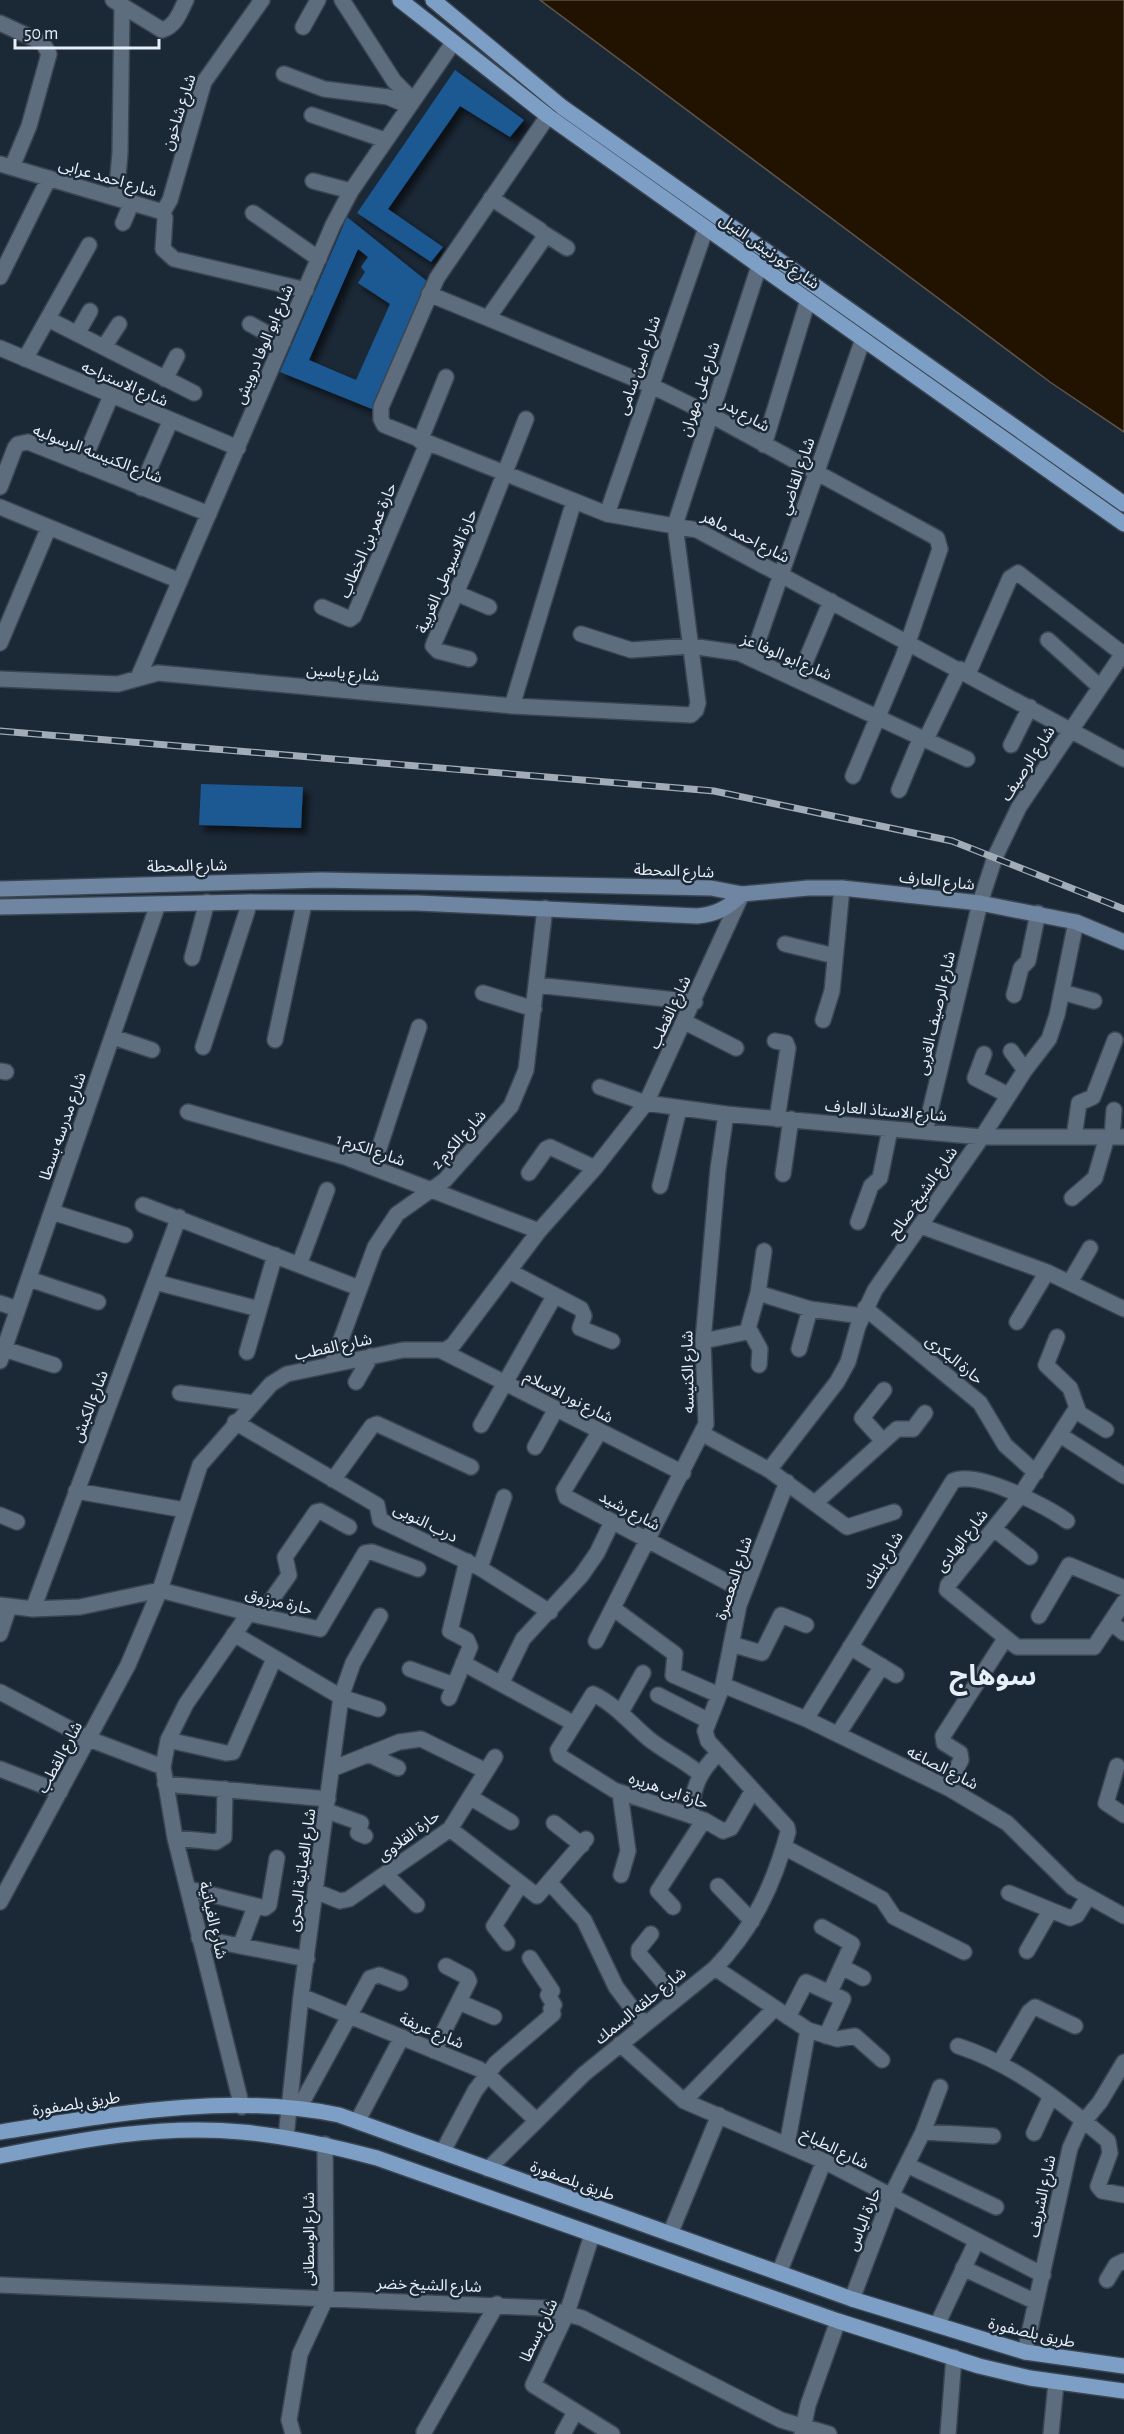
<svg xmlns="http://www.w3.org/2000/svg" width="1124" height="2434" viewBox="0 0 1124 2434" font-family="'Alegreya Sans','Noto Sans Arabic',sans-serif">
	<style>
		.water { fill: #221200; stroke: #5d544a; stroke-width: 1.5 }
		.building { fill: #1e5891; fill-rule: evenodd; filter: url(#shadow) }
		.lines { fill: none; stroke-linecap: round; stroke-linejoin: round }
		.street-casing { stroke: #3b4552; stroke-width: 18 }
		.secondary-casing { stroke: #3b4552; stroke-width: 18 }
		.primary-casing { stroke: #3b4552; stroke-width: 18 }
		.street { stroke: #5e6d7e; stroke-width: 15 }
		.secondary { stroke: #6e86a1; stroke-width: 15 }
		.primary { stroke: #7d9fc5; stroke-width: 15 }
		.rail-casing { stroke: #a2acb7; stroke-width: 7 }
		.rail { stroke: #1b2836; stroke-width: 4.5; stroke-dasharray: 14; stroke-linecap: butt }
		.labels { text-anchor: middle; stroke-width: 5; stroke-linejoin: round; paint-order: stroke }
		.street-label { font-size: 16px; fill: #e6eef8; stroke: #1b2836 }
		.town-label { font-size: 28px; font-weight: bold; fill: #e6eef8; stroke: #1b2836 }
	</style>
	<defs>
		<filter id="shadow"><feDropShadow dx="5.5" dy="5.5" stdDeviation="3" flood-color="#0009"/></filter>
	</defs>
	<rect width="100%" height="100%" fill="#1b2836"/>
	<!-- water -->
	<path class="water" d="M540,0H1124V432L1050,382Z"/>
	<!-- building -->
	<path class="building" d="M455,70L524,120L510,137L460,106L388,209L443,247L431,262L357,213Z
		M347,217L428,282L372,409L280,372ZM358,249L368,257L361,267L365,272L358,283L390,304L356,380L309,360Z
		M201,784L303,787L301,828L199,825Z"/>
	<g class="lines">
		<!-- street casing -->
		<g class="street-casing">
			<path id="street" d="M113,0L162,30C176,26 180,12 186,0
				M342,0L394,81L413,100
				M0,23L43,43L49,54L29,126L12,167
				M303,27L318,0
				M284,74L324,89L388,97L409,106
				M312,115L385,140
				M548,116L437,278L381,407V419L384,425L607,514L697,530L1124,759
				M0,164L163,212L165,218L163,249L174,259L306,290
				M313,181L351,191
				M116,198L120,153L122,6
				M163,212L170,200L204,82L262,0
				M253,213L319,259
				M123,223L132,202
				M543,233L567,248
				M0,277L49,178
				M429,294L650,385L709,414L937,538L940,549L903,657L853,776
				M488,318L544,238L540,230L491,198
				M48,319L194,393
				M250,324L283,342
				M77,334L90,311
				M104,347L119,324
				M0,348L238,448
				M25,359L89,245
				M165,379L177,356
				M420,441L446,377
				M764,445L808,300
				M82,464L111,396
				M0,487L15,448L18,444L28,442L209,514
				M141,488L170,422
				M0,507L180,581
				M607,514L706,228
				M456,593L489,607
				M322,607L350,619L354,616L427,444
				M581,634L631,650L691,646L739,653L967,759
				M1048,640L1100,687
				M0,643L49,527
				M752,658L863,339
				M469,659L438,651L433,646L434,643L470,561L526,419
				M968,674L1010,578L1018,573L1123,654
				M138,678L333,225L351,191L453,43
				M0,679L118,684L158,673L512,706L691,715L696,710L698,703L675,525L759,266
				M798,679L831,601
				M512,706L574,501
				M926,739L960,669
				M1011,745L1030,707
				M899,790L921,737
				M785,944L835,956
				M192,958L207,902
				M536,985L695,1002
				M1062,992L1094,1001
				M483,993L534,1009
				M1014,995L1021,968L1028,961L1038,913
				M823,1020L832,991L842,888
				M685,1022L736,1048
				M113,1037L152,1050
				M275,1040L304,904
				M775,1041L786,1043L788,1048L777,1119
				M203,1047L250,902
				M1011,1051L1025,1070
				M984,1054L975,1078L1008,1095
				M0,1071L6,1072
				M600,1087L646,1103L726,1114L982,1137H1124
				M188,1112L345,1157L539,1231
				M925,1132L980,903L995,857L1019,807L1124,652
				M1074,1137L1079,1103L1093,1097L1115,1040
				M1112,1137L1114,1110
				M373,1167L419,1027
				M529,1173L546,1149L550,1147L595,1168
				M783,1174L791,1119
				M660,1186L679,1109
				M1072,1198L1095,1178L1107,1137
				M143,1205L359,1288
				M52,1212L125,1235
				M858,1222L871,1186L880,1178L890,1129
				M921,1226L1047,1272L1124,1309
				M299,1265L327,1190
				M509,1271L581,1309L584,1316L580,1328L612,1341
				M29,1279L98,1302
				M155,1282L259,1309
				M1070,1282L1090,1248
				M758,1293L810,1309L862,1316
				M0,1303L18,1309
				M865,1308L980,1403L1005,1445L1036,1473
				M1017,1322L1047,1272
				M749,1329L760,1349L759,1365
				M1057,1337L1046,1365L1070,1388L1079,1413L1106,1430
				M703,1341L747,1332L758,1293L764,1251
				M4,1349L54,1365
				M799,1349L810,1309
				M440,1350L683,1473
				M247,1352L275,1255
				M0,1361L158,904
				M332,1364L375,1247L397,1214L445,1180L511,1106L526,1070L545,908
				M356,1382L371,1356
				M180,1393L253,1403
				M1076,1409L1020,1496L948,1585L947,1590L1017,1647H1094L1124,1602
				M235,1422L377,1505L380,1520L480,1568L550,1612
				M481,1425L555,1295
				M600,1431L564,1490L566,1497L744,1591
				M703,1434L769,1470L847,1527L894,1512
				M1060,1435L1124,1476
				M883,1441L862,1418L884,1390
				M535,1447L556,1409
				M769,1470L837,1382L848,1362L858,1326L875,1290L982,1137L1025,1070L1049,1039L1057,1015L1076,922
				M333,1480L372,1426L377,1424L471,1467
				M76,1491L185,1510
				M815,1503L897,1429H913L925,1413
				M0,1515L17,1522
				M994,1529L1030,1557
				M480,1568L504,1497
				M0,1605L33,1609L80,1607L160,1590L260,1616L320,1629L365,1553L372,1552L418,1569
				M33,1609L179,1217
				M614,1609L675,1654L673,1675L719,1695
				M260,1616L289,1575L285,1557L316,1512L320,1511L349,1527
				M1039,1616L1069,1565L1124,1588
				M1112,1623L1124,1633
				M0,1634L9,1607
				M234,1634L341,1697L378,1709
				M596,1641L706,1424L703,1341L718,1169L726,1114
				M731,1644L762,1653L781,1615L806,1625
				M850,1647L896,1675
				M463,1663L573,1723
				M410,1669L454,1685
				M501,1684L523,1639L581,1576L597,1553L612,1522
				M723,1685L806,1719L950,1789L1007,1823L1072,1887L1124,1916
				M0,1692L89,1739L163,1767
				M658,1695L709,1721
				M449,1698L470,1647L467,1640L450,1631L467,1561
				M621,1712L643,1673
				M806,1719L953,1481C976,1469 1048,1507 1067,1521
				M838,1734L882,1666
				M168,1740L226,1753L233,1752L274,1659
				M368,1754L398,1768
				M1117,1766L1106,1803L1124,1815
				M0,1769L60,1792
				M332,1769L399,1742L421,1739L486,1771
				M700,1774C684,1760 665,1752 649,1739C631,1724 615,1704 593,1694L558,1750L560,1756L614,1790L704,1820L723,1831L731,1828L753,1790
				M165,1784L328,1799
				M946,1787L961,1760L960,1753L944,1743L943,1736L1005,1639
				M620,1793L628,1851L621,1875
				M470,1797L511,1822
				M327,1811L361,1823L358,1833L365,1836
				M691,1816C692,1789 699,1771 719,1753
				M554,1823L582,1845
				M450,1829L537,1896L586,1839
				M175,1838L216,1842L224,1837L225,1789
				M784,1847L882,1899L894,1917L964,1952
				M385,1874L417,1905
				M550,1883L584,1920L616,1987L644,2024
				M718,1886L752,1921
				M189,1889L265,1908L269,1905L277,1858
				M315,1891L340,1901L349,1899L450,1829L495,1757
				M1009,1893L1070,1918L1077,1915L1088,1897
				M0,1902L128,1665L160,1590L200,1465L271,1384L287,1374L403,1350H445L453,1345L539,1231L595,1168L646,1103L742,894
				M673,1907L658,1891L704,1820
				M822,1927L852,1944L830,1992
				M651,1934L639,1949V1954L676,1997
				M199,1938L307,1959
				M507,1943L494,1926L521,1884
				M241,1944L255,1907
				M1027,1951L1050,1911
				M842,1967L863,1978
				M715,1968L808,2030L837,2039L855,2036L882,2060
				M301,1996L479,2069L487,2074L536,2120
				M459,2002L494,2017
				M788,2017L806,1982L843,1999L826,2036
				M620,2044L684,2101L824,2161L1043,2275
				M958,2046C1014,2064 1063,2103 1108,2141L1110,2153L1098,2186L1102,2191L1124,2195
				M434,2051L469,1981L467,1977L446,1966
				M1000,2062L1029,2012L1035,2007L1075,2026
				M684,2101L775,2008
				M242,2107L175,1838L163,1767L168,1740L186,1704L249,1613
				M299,2108L370,1978L379,1975L400,1983
				M358,2120L402,2037
				M923,2132L993,2136
				M1034,2133L1051,2096
				M286,2137L301,1996L341,1697L353,1663L380,1616
				M787,2145L808,2030
				M443,2151L475,2091L496,2063L553,2014L551,2009L554,2005L548,1995L552,1991L530,1958
				M907,2165L996,2207
				M488,2169L584,2074L715,1968C753,1929 774,1884 788,1832L787,1827L708,1741L705,1731L723,1685L739,1605L787,1482
				M670,2234L719,2115
				M592,2235L567,2313L533,2385L612,2434
				M963,2268L1036,2302
				M779,2273L824,2161
				M1107,2280L1116,2265L1124,2261
				M0,2285L544,2308L582,2318L781,2420L829,2434
				M852,2299L891,2196L923,2132L940,2087
				M937,2325L976,2242
				M1025,2352L1070,2148L1080,2126L1100,2102L1124,2062
				M424,2432L497,2304
				M293,2434L289,2420L300,2354L326,2298L325,2144
				M563,2434L575,2412
				M802,2434L808,2405L838,2321
				M948,2434L954,2357
				M1051,2434L1056,2383"/>
		</g>
		<!-- secondary casing -->
		<g class="secondary-casing">
			<path id="secondary" d="M0,889L321,880L711,888L742,894L808,888H842L980,903L1076,922L1124,942
				M0,907L250,902L417,903L697,916C717,914 728,908 742,894"/>
		</g>
		<!-- primary casing -->
		<g class="primary-casing">
			<path id="primary" d="M400,0L548,116L1124,524
				M433,0L562,107L1124,504
				M0,2132C110,2115 228,2092 339,2115L852,2299L1025,2352L1124,2366
				M0,2156C79,2140 161,2124 242,2132C288,2136 332,2146 377,2158L838,2321L979,2366L1030,2378L1124,2391"/>
		</g>
		<!-- street -->
		<use href="#street" class="street"/>
		<!-- secondary -->
		<use href="#secondary" class="secondary"/>
		<!-- primary -->
		<use href="#primary" class="primary"/>
		<!-- rail casing -->
		<g class="rail-casing">
			<path id="rail" d="M0,731L714,791L952,841L1124,909"/>
		</g>
		<!-- rail -->
		<use href="#rail" class="rail"/>
	</g>
	<g class="labels">
		<!-- street labels -->
		<g class="street-label">
			<text transform="translate(178 112) rotate(-72)" y="6">شارع شاخون</text>
			<text transform="translate(108 177) rotate(16)" y="6">شارع احمد عرابى</text>
			<text transform="translate(770 251) rotate(35)" y="6">شارع كورنيش النيل</text>
			<text transform="translate(263 344) rotate(-67)" y="6">شارع ابو الوفا درويش</text>
			<text transform="translate(638 365) rotate(-71)" y="6">شارع امين سامى</text>
			<text transform="translate(125 383) rotate(23)" y="6">شارع الاستراحه</text>
			<text transform="translate(699 389) rotate(-72)" y="6">شارع على مهران</text>
			<text transform="translate(746 414) rotate(29)" y="6">شارع بدر</text>
			<text transform="translate(98 453) rotate(21)" y="6">شارع الكنيسه الرسوليه</text>
			<text transform="translate(796 476) rotate(-71)" y="6">شارع القاضي</text>
			<text transform="translate(746 536) rotate(27)" y="6">شارع احمد ماهر</text>
			<text transform="translate(367 540) rotate(-67)" y="6">حارة عمر بن الخطاب</text>
			<text transform="translate(446 571) rotate(-67)" y="6">حارة الاسيوطى الغربية</text>
			<text transform="translate(787 656) rotate(23)" y="6">شارع ابو الوفا عز</text>
			<text transform="translate(343 672) rotate(5)" y="6">شارع ياسين</text>
			<text transform="translate(1027 763) rotate(-57)" y="6">شارع الرصيف</text>
			<text transform="translate(187 865) rotate(-1)" y="6">شارع المحطة</text>
			<text transform="translate(674 870) rotate(2)" y="6">شارع المحطة</text>
			<text transform="translate(937 880) rotate(6)" y="6">شارع العارف</text>
			<text transform="translate(669 1012) rotate(-65)" y="6">شارع القطب</text>
			<text transform="translate(935 1013) rotate(-77)" y="6">شارع الرصيف الغربى</text>
			<text transform="translate(886 1110) rotate(5)" y="6">شارع الاستاذ العارف</text>
			<text transform="translate(62 1126) rotate(-71)" y="6">شارع مدرسه بسطا</text>
			<text transform="translate(458 1139) rotate(-48)" y="6">شارع الكرم 2</text>
			<text transform="translate(371 1149) rotate(19)" y="6">شارع الكرم 1</text>
			<text transform="translate(922 1192) rotate(-55)" y="6">شارع الشيخ صالح</text>
			<text transform="translate(333 1346) rotate(-12)" y="6">شارع القطب</text>
			<text transform="translate(955 1359) rotate(39)" y="6">حارة البكرى</text>
			<text transform="translate(687 1372) rotate(-91)" y="6">شارع الكنيسه</text>
			<text transform="translate(569 1396) rotate(27)" y="6">شارع نور الاسلام</text>
			<text transform="translate(89 1406) rotate(-69)" y="6">شارع الكبش</text>
			<text transform="translate(630 1510) rotate(28)" y="6">شارع رشيد</text>
			<text transform="translate(426 1522) rotate(26)" y="6">درب النوبى</text>
			<text transform="translate(961 1540) rotate(-52)" y="6">شارع الهادى</text>
			<text transform="translate(882 1560) rotate(-59)" y="6">شارع بلتك</text>
			<text transform="translate(733 1578) rotate(-72)" y="6">شارع المعصرة</text>
			<text transform="translate(279 1601) rotate(14)" y="6">حارة مرزوق</text>
			<text transform="translate(59 1757) rotate(-62)" y="6">شارع القطب</text>
			<text transform="translate(943 1767) rotate(27)" y="6">شارع الصاغه</text>
			<text transform="translate(669 1790) rotate(19)" y="6">حارة ابى هريره</text>
			<text transform="translate(408 1835) rotate(-37)" y="6">حارة القلاوى</text>
			<text transform="translate(301 1870) rotate(-82)" y="6">شارع الغياتية البحرى</text>
			<text transform="translate(214 1920) rotate(77)" y="6">شارع الغياتية</text>
			<text transform="translate(640 2005) rotate(-39)" y="6">شارع حلقه السمك</text>
			<text transform="translate(432 2030) rotate(23)" y="6">شارع عريفة</text>
			<text transform="translate(76 2103) rotate(-9)" y="6">طريق بلصفورة</text>
			<text transform="translate(835 2148) rotate(26)" y="6">شارع الطباخ</text>
			<text transform="translate(573 2180) rotate(20)" y="6">طريق بلصفورة</text>
			<text transform="translate(1041 2196) rotate(-78)" y="6">شارع الشريف</text>
			<text transform="translate(863 2219) rotate(-68)" y="6">حارة الياس</text>
			<text transform="translate(308 2239) rotate(-90)" y="6">شارع الوسطانى</text>
			<text transform="translate(429 2284) rotate(2)" y="6">شارع الشيخ خضر</text>
			<text transform="translate(538 2330) rotate(-65)" y="6">شارع بسطا</text>
			<text transform="translate(1032 2332) rotate(13)" y="6">طريق بلصفورة</text>
		</g>
		<!-- town labels -->
		<g class="town-label">
			<text x="993" y="1685">سوهاج</text>
		</g>
	</g>
	<!-- scale -->
	<path d="M15 39v9h144v-9" fill="none" stroke="#e6eef8" stroke-width="3"/>
	<text x="24" y="39" font-size="18" fill="#e6eef8" stroke="#1b2836" stroke-width="4.5" paint-order="stroke">50 m</text>
</svg>
